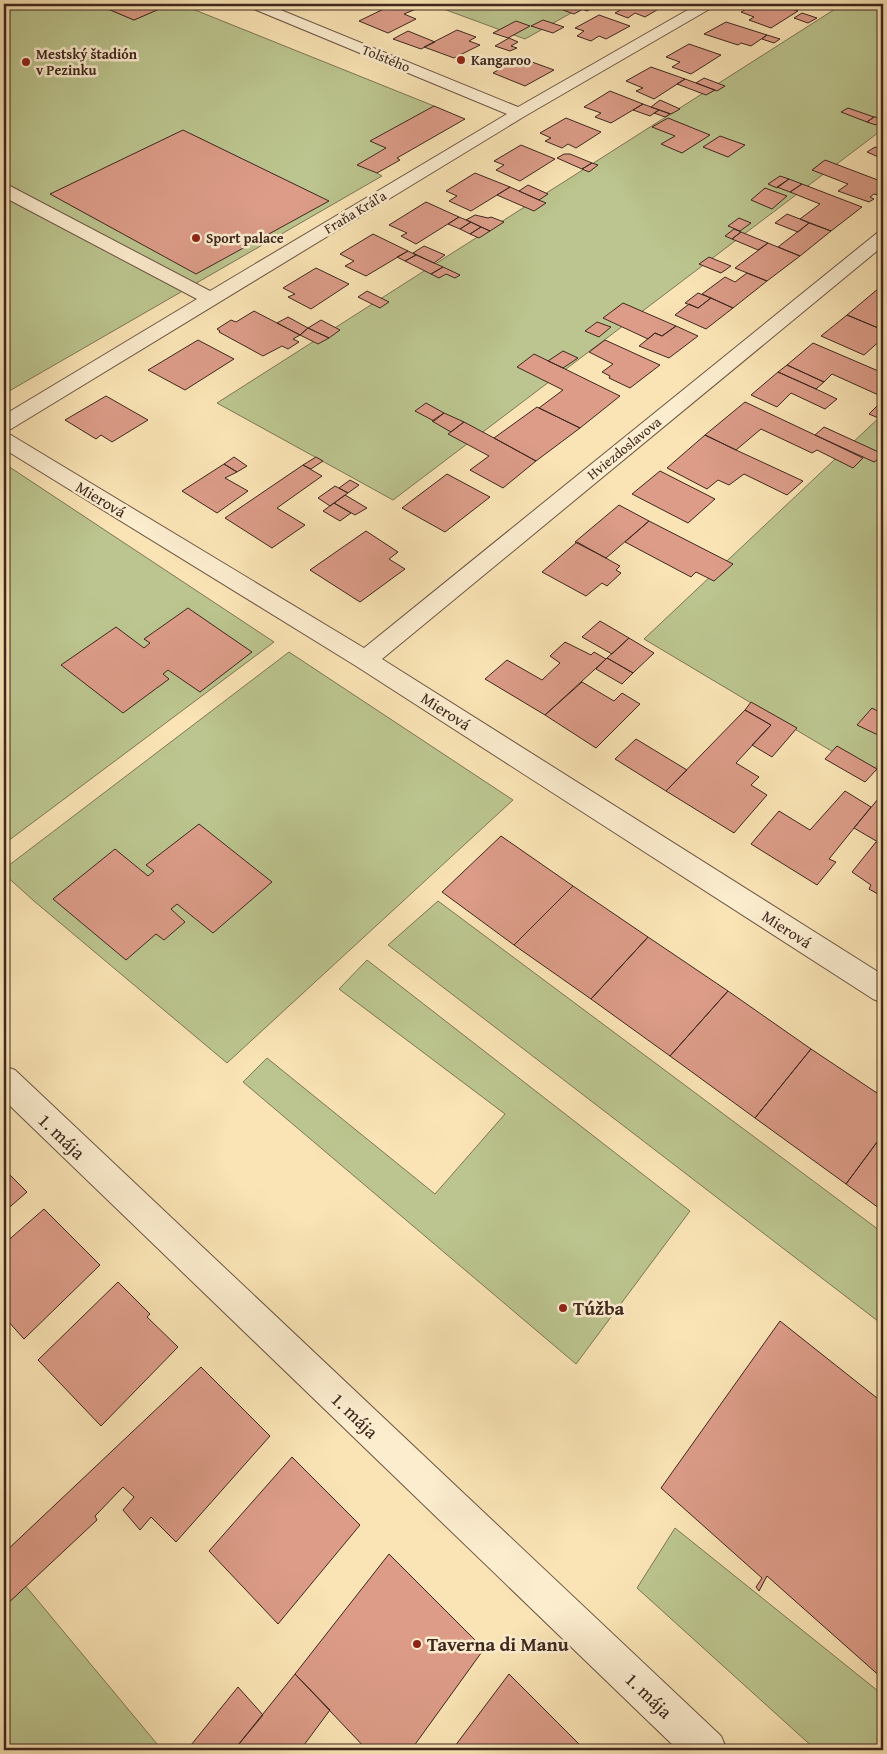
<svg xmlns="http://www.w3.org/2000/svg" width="887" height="1754" viewBox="0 0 887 1754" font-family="'Gentium Book Plus',serif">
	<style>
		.green { fill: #bcc58f; stroke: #7d7656 }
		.building { fill: #dc9c88; stroke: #3e271e }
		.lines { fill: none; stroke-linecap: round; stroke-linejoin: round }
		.minor-casing { stroke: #6d5644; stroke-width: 2 }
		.minor { fill: #fcedcf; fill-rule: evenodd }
		.poi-dot { fill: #8f2418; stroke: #fcedcf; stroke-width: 2 }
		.labels { text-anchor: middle; stroke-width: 5; stroke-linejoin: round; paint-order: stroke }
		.far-poi-label { font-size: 14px; font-weight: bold; fill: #3e271e; stroke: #fcedcf; text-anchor: start }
		.far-street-label { font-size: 14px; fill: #3e271e; stroke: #fcedcf }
		.street-label { font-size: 16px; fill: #3e271e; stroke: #fcedcf }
		.near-street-label { font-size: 19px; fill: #3e271e; stroke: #fcedcf }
		.near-poi-label { font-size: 19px; font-weight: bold; fill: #3e271e; stroke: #fcedcf; text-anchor: start }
	</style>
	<rect width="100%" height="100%" fill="#fae4b5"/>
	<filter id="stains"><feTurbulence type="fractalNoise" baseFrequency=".004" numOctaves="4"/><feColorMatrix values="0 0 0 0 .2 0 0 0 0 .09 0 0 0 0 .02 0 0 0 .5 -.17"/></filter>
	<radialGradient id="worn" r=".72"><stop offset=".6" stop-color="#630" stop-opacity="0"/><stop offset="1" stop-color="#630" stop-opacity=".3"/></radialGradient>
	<!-- green -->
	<path class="green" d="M4,4H96L134,20L170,4H180L434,106L377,173L382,176L4,394Z
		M430,4H587L525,39Z
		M843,4H883V129L393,500L217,403Z
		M883,414V759L870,774L644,639Z
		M4,466H8L274,642L4,844Z
		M289,652L513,800L227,1063L34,901L4,874V869Z
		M438,901L883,1233V1325L388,945Z
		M367,960L690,1211L576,1364L243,1082L267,1058L435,1194L505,1114L339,989Z
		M675,1528L883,1695V1750H816L637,1588Z
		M4,1560L162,1750H4Z"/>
	<!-- building -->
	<path class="building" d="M96,4H171L134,20Z
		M394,4L416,9L404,14L416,19L388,33L359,21Z
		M569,4H595L598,5L587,11Z
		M618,4H667L645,17L635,13L628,18L615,13L622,9L614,6Z
		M755,4H775L798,11L771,28L749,20L754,17L741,12Z
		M571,5L583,9L574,14L563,10Z
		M802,13L817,18L808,23L794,18Z
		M599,15L630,26L606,39L599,36L591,41L577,36L584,31L575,28Z
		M543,20L564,27L553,33L531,26Z
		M516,21L530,26L508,38L493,33Z
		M726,22L767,35L751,46L741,43L738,45L704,34Z
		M457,30L476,37L469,41L480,45L454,58L424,47Z
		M408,31L435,42L421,49L393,39Z
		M767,35L780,39L774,43L762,39Z
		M509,38L518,42L511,46L517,48L510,51L495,46Z
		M689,44L721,55L691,74L672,67L680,62L666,57Z
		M507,57L515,61L521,58L554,70L525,86L493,73L505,66L497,63Z
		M651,67L685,79L654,99L636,91L643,88L626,81Z
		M704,78L725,86L717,91L696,83Z
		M685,79L696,83L715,90L706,95L677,84Z
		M610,91L643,104L611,123L595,117L601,113L584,107Z
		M660,100L680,109L671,114L651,107Z
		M643,104L659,110L650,116L633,110Z
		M434,106L465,119L397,158L400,160L377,173L357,165L386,148L370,141Z
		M848,108L874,117L867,122L841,112Z
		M659,110L670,114L665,117L654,113Z
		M874,117H876L883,120L876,125L867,122Z
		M566,118L601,132L576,148L568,144L562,148L545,141L551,138L540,133Z
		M668,118L710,135L682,153L661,144L675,136L652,127Z
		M183,130L329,201L196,274L50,194Z
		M720,136L745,145L728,157L703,147Z
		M521,145L555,159L520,181L496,170L504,165L494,161Z
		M875,147L883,150V159L867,152Z
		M564,154H570L592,163L582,169L557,158Z
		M825,160L883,182V191L878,195L874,194L870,197L874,199L869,202L838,191L848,184L812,170Z
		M592,163L598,165L589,172L582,169Z
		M475,173L510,187L471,211L449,201L457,196L446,191Z
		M780,176L789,179L777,188L768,184Z
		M789,179L802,184L790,192L777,187Z
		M802,184L862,207L831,231L800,219L820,204L790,192Z
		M528,185L548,194L539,200L519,191Z
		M510,187L539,200L546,203L534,211L497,195Z
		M765,188L787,196L772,209L751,200Z
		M426,202L459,217L416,244L401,236L407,233L389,225Z
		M787,214L800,219L809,223L798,232L775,223Z
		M475,215L488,218L491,217L504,222L490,231L466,220Z
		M459,217L471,222L460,229L448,224Z
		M739,218L751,223L740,231L728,226Z
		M471,222L481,227L470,234L460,229Z
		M809,223L831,231L800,256L778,247Z
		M481,227L490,231L479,238L470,234Z
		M734,229L741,232L732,239L725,236Z
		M741,232L768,243L758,250L732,239Z
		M373,234L408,251L366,276L345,266L354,261L340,254Z
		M768,243L800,256L767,281L735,268Z
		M424,246L445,255L434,263L413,253Z
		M408,251L416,255L405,261L397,257Z
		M416,255L443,267L431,274L405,261Z
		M709,257L731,266L721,273L699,264Z
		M443,267L460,275L455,278L446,274L439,278L431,274Z
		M316,268L349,284L311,309L288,297L295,294L283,288Z
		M747,273L767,281L733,308L702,294L725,277L735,282Z
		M879,288L883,290V330L847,315Z
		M367,291L389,302L380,308L358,297Z
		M698,293L711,298L698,308L685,303Z
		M711,298L733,308L706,329L675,315L689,304L698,308Z
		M623,303L676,326L662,336L655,333L648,339L603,318Z
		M254,311L300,335L293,339L299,342L288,349L282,346L263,356L219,332L220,331L217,329L231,320L236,322Z
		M847,315L883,330V338L864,355L821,336Z
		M288,317L308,328L300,335L277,323Z
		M321,320L340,330L329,338L308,328Z
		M597,322L611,327L599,337L585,331Z
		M676,326L698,336L669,358L639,346L655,333L662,336Z
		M308,328L329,338L318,344L300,335Z
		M198,340L234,359L185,390L148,370Z
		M605,340L660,365L630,388L609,378L610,376L602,372L613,364L589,352Z
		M813,343L883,373V397L832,374L824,382L787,365Z
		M563,351L578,358L563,368L548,361Z
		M534,354L563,368L620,396L580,428L539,408L563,390L517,367Z
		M787,365L824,382L816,389L778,372Z
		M778,372L816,389L837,399L825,409L791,393L777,407L751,395Z
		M106,396L148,420L112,442L101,435L96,439L65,420Z
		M745,402L815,435L863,458L853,468L817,450L812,453L761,429L736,450L705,435Z
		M426,403L444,413L434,421L415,411Z
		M878,405L883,408V420L869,414Z
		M537,407L580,428L536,461L494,438Z
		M444,413L464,422L451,432L432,421Z
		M464,422L494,438L536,461L503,488L470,470L489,456L448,434Z
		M824,427L883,454V455L874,462L815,435Z
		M705,435L736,450L803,481L787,495L744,474L729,485L718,480L707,489L667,468Z
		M234,457L247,466L237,472L224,464Z
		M316,457L323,461L311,469L303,465Z
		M224,464L237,472L225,478L248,491L217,513L182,491Z
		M303,465L322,476L277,508L305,525L272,548L225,518Z
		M660,471L715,499L688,523L632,494Z
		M447,474L490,497L445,532L402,508Z
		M350,480L359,485L348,493L339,488Z
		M335,486L348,493L330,506L318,498Z
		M345,495L367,508L355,515L334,503Z
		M334,503L351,513L340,521L323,511Z
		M619,505L649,521L606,558L575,542Z
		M649,521L733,564L714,581L696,572L691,577L625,542Z
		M366,531L398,552L389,559L405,569L360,602L310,570Z
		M577,542L620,566L616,570L621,573L607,586L602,583L586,596L542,572Z
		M188,608L252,652L200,692L168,670L163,674L169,679L123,713L61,665L116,627L144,648L150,643L144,639Z
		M600,621L629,638L612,654L582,637Z
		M629,638L654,653L633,673L607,658Z
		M565,642L591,655L594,652L606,659L545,715L485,679L507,660L542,680L560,663L550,656Z
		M607,658L633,673L622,684L596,669Z
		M582,682L614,701L622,693L640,704L596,748L545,715Z
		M751,702L797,728L772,757L752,745L771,725L745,710Z
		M872,708L883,714V729L878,735L857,725Z
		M745,710L771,725L736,763L759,777L751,785L767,795L734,833L666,791Z
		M636,739L687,770L666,791L615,759Z
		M837,746L877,769L865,782L825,759Z
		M845,791L871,807L829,859L836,862L817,885L751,844L779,811L810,830Z
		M883,793V837L878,842L854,828Z
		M199,824L272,882L213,933L177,904L171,909L185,922L164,940L156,934L126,960L53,899L115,849L148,876L154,871L146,865Z
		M501,836L573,886L514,945L442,892Z
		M876,842L883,845V897L869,889L871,885L852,872Z
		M573,886L648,937L591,999L514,945Z
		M648,937L728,991L670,1056L591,999Z
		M728,991L811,1049L755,1118L670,1056Z
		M811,1049L883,1097V1134L846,1184L755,1118Z
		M883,1134V1211L846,1184Z
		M4,1169L27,1192L4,1212Z
		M44,1209L100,1265L24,1339L7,1320L4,1323V1244Z
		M118,1282L150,1314L147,1317L178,1347L101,1426L38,1360Z
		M780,1321L877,1398L881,1393L883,1395L878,1406L883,1410V1679L767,1576L759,1591L756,1587L762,1578L661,1488Z
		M201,1367L270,1436L176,1542L151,1517L140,1530L123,1510L134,1497L123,1487L95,1516L97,1520L4,1607V1553Z
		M292,1457L360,1525L278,1624L209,1551Z
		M389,1554L484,1649L411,1750H367L295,1674Z
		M295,1674L330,1710L304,1745L309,1750H234Z
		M509,1674L585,1750H452Z
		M238,1687L263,1715L234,1750H196L191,1745Z"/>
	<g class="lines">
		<!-- minor casing -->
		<g class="minor-casing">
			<path id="minor" d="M247,4H266L518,107L698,4H715L713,7L525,116L11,429L4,430V415L197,299L4,197V185L10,186L210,291L507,114L249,7Z
				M883,232V246L382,659L883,975V1003L873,999L356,666L4,449V434L11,435L364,648L877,233Z
				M4,1066L15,1070L721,1736L727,1750H678L4,1100Z"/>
		</g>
		<!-- minor -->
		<use href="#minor" class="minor"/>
	</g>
	<!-- markers -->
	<g class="poi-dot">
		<circle cx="461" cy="60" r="5"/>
		<circle cx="26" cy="62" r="5"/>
		<circle cx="196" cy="238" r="5"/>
		<circle cx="563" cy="1308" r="5"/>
		<circle cx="417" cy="1644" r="5"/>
	</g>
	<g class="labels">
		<!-- far-poi labels -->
		<g class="far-poi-label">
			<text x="36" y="59">Mestský štadión<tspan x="36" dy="16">v Pezinku</tspan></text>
			<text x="471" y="65">Kangaroo</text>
			<text x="206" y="243">Sport palace</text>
		</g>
		<!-- far-street labels -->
		<g class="far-street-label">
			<text transform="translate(386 58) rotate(22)" y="5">Tolstého</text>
			<text transform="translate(355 212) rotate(-31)" y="5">Fraňa Kráľa</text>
			<text transform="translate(624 448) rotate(-39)" y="5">Hviezdoslavova</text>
		</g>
		<!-- street labels -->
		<g class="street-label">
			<text transform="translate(101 499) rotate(31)" y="6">Mierová</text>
			<text transform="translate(446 711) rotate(33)" y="6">Mierová</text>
			<text transform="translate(787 929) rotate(33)" y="6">Mierová</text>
		</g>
		<!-- near-street labels -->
		<g class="near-street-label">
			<text transform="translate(62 1136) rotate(44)" y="7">1. mája</text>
			<text transform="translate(355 1415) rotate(44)" y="7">1. mája</text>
			<text transform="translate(649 1695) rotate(44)" y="7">1. mája</text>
		</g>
		<!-- near-poi labels -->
		<g class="near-poi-label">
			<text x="573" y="1315">Túžba</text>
			<text x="427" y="1651">Taverna di Manu</text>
		</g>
	</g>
	<!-- margin -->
	<rect width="887" height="1754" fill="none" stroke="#fae4b5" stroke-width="20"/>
	<rect x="5" y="5" width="877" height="1744" fill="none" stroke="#3e271e" stroke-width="2.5"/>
	<rect x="10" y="10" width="867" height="1734" fill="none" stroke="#3e271e"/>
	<rect width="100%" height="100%" filter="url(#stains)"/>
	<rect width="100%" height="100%" fill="url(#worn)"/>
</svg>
